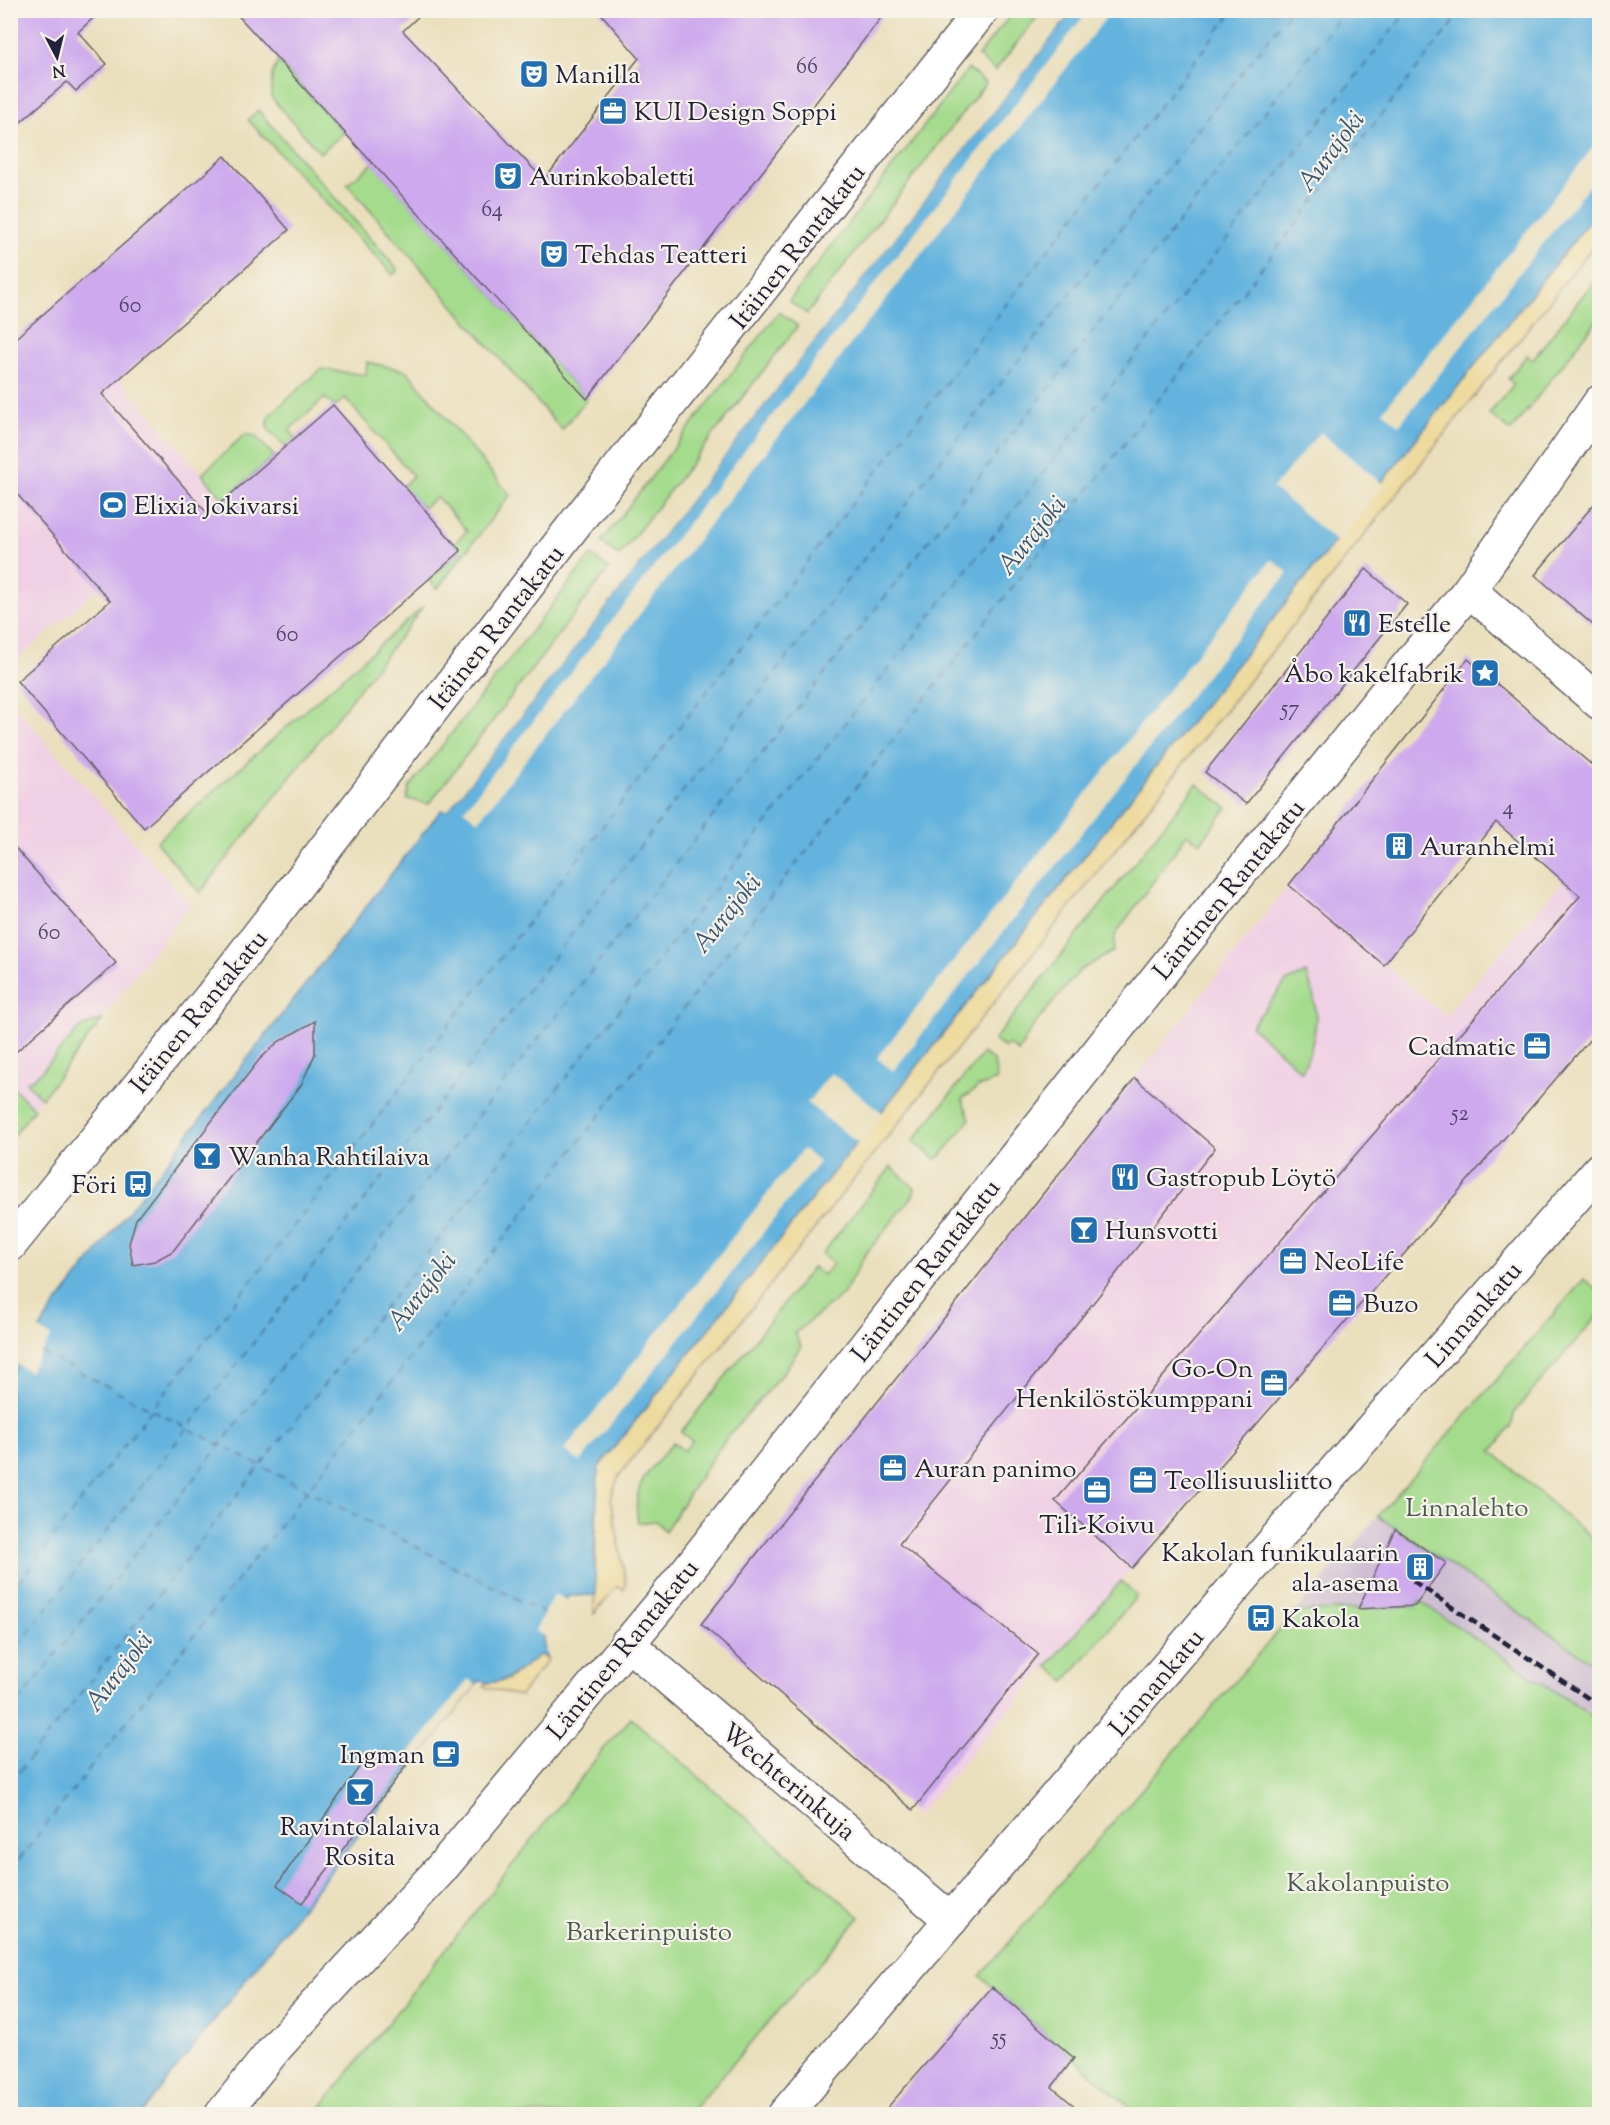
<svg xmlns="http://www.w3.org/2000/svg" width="1610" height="2125" viewBox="0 0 1610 2125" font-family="'Sorts Mill Goudy',serif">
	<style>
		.built { fill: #f0d0e4 }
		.industrial { fill: #cebed1 }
		.green { fill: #a5db8d; stroke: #647e64; stroke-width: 1.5 }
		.sand { fill: #eeda9e; stroke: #887e6c; stroke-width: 1.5 }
		.water { fill: #64b3de; stroke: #436a8c; stroke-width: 1.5 }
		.pier { fill: #eadfbc }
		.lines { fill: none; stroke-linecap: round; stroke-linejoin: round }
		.ferry { stroke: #395574; stroke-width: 1.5; stroke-dasharray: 8 6; stroke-linecap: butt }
		.building { fill: #cea9ee }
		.minor-casing { stroke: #686468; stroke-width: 36 }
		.tertiary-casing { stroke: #686468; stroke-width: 36 }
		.minor { stroke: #fff; stroke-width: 33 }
		.tertiary { stroke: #fff; stroke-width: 33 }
		.rail { stroke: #22223b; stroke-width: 4.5; stroke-dasharray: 9 4.5; stroke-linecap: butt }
		.labels { text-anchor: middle; stroke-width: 4.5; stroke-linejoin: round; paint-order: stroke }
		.number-label { font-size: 22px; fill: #4d4468 }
		.poi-label { font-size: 26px; fill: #22223b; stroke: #f7f3e8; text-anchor: start }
		.street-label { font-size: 26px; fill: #22223b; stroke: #f7f3e8 }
		.park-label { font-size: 26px; fill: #495a54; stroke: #f7f3e8 }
		.water-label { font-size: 27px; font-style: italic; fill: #395574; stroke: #f7f3e8 }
	</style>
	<rect width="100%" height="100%" fill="#f7f3e8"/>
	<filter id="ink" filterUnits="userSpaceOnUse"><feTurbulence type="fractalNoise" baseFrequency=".0167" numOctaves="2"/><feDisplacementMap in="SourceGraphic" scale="12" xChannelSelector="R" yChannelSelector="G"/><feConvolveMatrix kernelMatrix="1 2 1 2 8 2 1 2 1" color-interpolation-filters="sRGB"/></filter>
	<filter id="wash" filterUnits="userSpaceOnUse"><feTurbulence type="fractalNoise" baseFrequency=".008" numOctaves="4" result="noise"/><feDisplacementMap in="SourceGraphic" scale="24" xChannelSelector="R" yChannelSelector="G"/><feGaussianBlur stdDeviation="1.35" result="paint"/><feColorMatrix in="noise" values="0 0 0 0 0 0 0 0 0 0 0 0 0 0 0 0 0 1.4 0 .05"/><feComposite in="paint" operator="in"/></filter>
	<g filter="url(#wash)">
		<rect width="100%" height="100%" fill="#eadfbc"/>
		<!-- built -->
		<path class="built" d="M10,352L71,421L119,379L224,500L206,516L99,588L11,665Z
			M10,701L190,905L11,1135H10Z
			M1599,840V1029L918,1815L701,1624L1289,885L1446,1016Z"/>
		<!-- industrial -->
		<path class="industrial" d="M1378,1516L1599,1667V1721L1419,1601L1415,1606L1295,1612Z"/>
		<!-- green -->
		<path class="green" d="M1014,11H1042L995,71L978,56Z
			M278,61L344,133L320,153L271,97L272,75Z
			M968,69L986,83L807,314L789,301Z
			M258,110L398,270L393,275L248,120Z
			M373,163L587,399L562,430L347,184Z
			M1599,275V318L1511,431L1489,414L1514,384L1508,379L1527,355L1533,359Z
			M779,312L798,326L619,556L601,542Z
			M367,362L407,371L510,495L437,589L429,580L461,552L454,543L467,531L437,497L423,508L403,486L413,476L345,398L335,407L325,398L289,430L296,438L285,447L267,428L269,416L321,369L366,375Z
			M245,434L255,436L274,456L224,500L202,474Z
			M591,555L609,569L429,804L407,799L409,788Z
			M424,606L200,893L156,842Z
			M1197,784L1227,808L1200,843L1187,834L1115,935L1114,951L1080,970L1034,1025L1018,1052L1009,1044L1005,1048L994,1040Z
			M1306,973C1321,1008 1318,1037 1302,1072L1251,1026L1286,982Z
			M102,1020L42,1098L40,1097L26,1082L38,1075L77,1031L85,1025Z
			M983,1053L994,1061L997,1080L979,1087L962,1099L970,1119L941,1156L936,1159L913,1141Z
			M14,1088L34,1109L11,1139V1091Z
			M891,1167L915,1188L913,1196L865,1255L844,1293L795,1333L801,1346C781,1379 754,1405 729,1435C706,1465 686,1499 665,1531L656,1521L638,1523C631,1482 649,1473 673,1442L684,1451L692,1441L681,1432L813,1267L823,1275L833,1264L822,1254Z
			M1584,1279L1599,1292V1314L1515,1411L1511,1427L1492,1451L1599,1545V1667L1378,1516Z
			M1121,1581L1137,1596L1065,1681L1047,1666Z
			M1419,1601L1599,1721V2114H1137L980,1976L1295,1612L1415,1606Z
			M631,1718L860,1917L689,2114H316L602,1751Z"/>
		<!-- sand -->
		<path class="sand" d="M1599,209V239L618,1477L611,1498L626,1584L624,1590L617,1586L594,1614L598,1468Z
			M540,1655L548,1659L520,1696L484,1687L486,1683L507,1680Z"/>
		<!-- water -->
		<path class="water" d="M1072,11H1599V209L598,1468L594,1556L596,1595L568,1596L543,1639L546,1657L540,1655C521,1668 503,1688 479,1681L141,2114H11L10,1377L51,1311L441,810H448Z"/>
		<!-- pier -->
		<path class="pier" d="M1068,10L1072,11L448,810H441L447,807Z
			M1088,11H1111L478,821L464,810Z
			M1599,140V173L1399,425L1383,411Z
			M1320,432L1384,485L1338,543L1273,488Z
			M1272,559L1288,573L893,1071L877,1058Z
			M831,1073L884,1114L860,1145L807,1103Z
			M803,1149L819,1162L629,1402L580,1462L564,1450Z
			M37,1328L51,1337L29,1372L16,1363Z
			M554,1594L568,1601L547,1637L535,1631Z
			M469,1679L476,1685L412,1767L404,1760Z"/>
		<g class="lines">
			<!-- ferry -->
			<path class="ferry" d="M41,1352L544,1613
				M10,1593L1234,10
				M10,1656L1291,10
				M10,1713L1345,10
				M10,1783L1408,10
				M10,1871L1463,10"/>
		</g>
		<g id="blocks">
			<!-- building -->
			<path class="building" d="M10,10H102L78,32L107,64L76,91L67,82L10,131Z
				M233,10H425L403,31L544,180L639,58L598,10H887L587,399Z
				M225,156L289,230L102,394L208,514L333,405L461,551L144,828L17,681L110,601L10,486V343Z
				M1599,498V630L1535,575Z
				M1366,569L1407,604L1246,804L1205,772Z
				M1468,659L1599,771V1029L1132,1568L1055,1501L1580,896L1496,822L1384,965L1289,885Z
				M10,842L116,963L10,1057Z
				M315,1021V1054L301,1085L173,1251L155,1261L133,1265L129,1244L136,1219L259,1060L278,1042Z
				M1135,1078L1215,1148L1086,1312L899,1544L1038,1654L913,1810L701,1624Z
				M1395,1529L1446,1563L1415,1606L1358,1609Z
				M378,1752L406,1766L302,1903L277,1885L364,1760Z
				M992,1987L1074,2058L1052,2087L1085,2115H881Z"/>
		</g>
	</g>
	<g filter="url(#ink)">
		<use href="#blocks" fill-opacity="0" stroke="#686468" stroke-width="1.5"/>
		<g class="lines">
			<!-- minor casing -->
			<g class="minor-casing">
				<path id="minor" d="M1469,590L1600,703
					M627,1643L951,1920
					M222,2114L277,2046L440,1870L661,1604L1241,872L1469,590L1600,402"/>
			</g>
			<!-- tertiary casing -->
			<g class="tertiary-casing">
				<path id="tertiary" d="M10,1245L211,997L571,529L982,10
					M785,2114L1317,1491L1600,1169"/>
			</g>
			<!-- minor -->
			<use href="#minor" class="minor"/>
			<!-- tertiary -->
			<use href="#tertiary" class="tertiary"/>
			<!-- rail -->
			<path class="rail" d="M1413,1581L1600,1706"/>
		</g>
	</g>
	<!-- icons -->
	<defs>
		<g id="theatre-square" transform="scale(1.5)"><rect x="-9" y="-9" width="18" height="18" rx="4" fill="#1f6fb2" stroke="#f7f3e8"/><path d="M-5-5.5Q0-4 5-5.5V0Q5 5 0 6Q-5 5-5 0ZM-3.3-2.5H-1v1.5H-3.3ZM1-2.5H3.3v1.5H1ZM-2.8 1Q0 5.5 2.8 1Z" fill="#fff"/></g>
		<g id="office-square" transform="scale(1.5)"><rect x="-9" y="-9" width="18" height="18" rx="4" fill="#1f6fb2" stroke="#f7f3e8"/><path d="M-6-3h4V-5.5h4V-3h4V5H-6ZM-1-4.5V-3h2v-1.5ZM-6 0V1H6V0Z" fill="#fff"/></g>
		<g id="stadium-square" transform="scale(1.5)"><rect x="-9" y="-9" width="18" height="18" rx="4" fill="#1f6fb2" stroke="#f7f3e8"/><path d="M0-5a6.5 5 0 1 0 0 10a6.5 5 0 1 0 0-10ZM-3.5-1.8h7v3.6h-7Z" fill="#fff"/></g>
		<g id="restaurant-square" transform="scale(1.5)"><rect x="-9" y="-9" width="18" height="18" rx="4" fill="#1f6fb2" stroke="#f7f3e8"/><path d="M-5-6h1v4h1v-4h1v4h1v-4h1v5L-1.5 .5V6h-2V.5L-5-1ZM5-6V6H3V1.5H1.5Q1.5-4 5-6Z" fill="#fff"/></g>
		<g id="sight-square" transform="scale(1.5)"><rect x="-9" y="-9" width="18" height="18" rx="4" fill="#1f6fb2" stroke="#f7f3e8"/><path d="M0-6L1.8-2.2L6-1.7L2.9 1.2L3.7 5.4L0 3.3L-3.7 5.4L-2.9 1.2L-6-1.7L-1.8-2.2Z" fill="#fff"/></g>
		<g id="building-square" transform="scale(1.5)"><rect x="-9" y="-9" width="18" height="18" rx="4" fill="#1f6fb2" stroke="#f7f3e8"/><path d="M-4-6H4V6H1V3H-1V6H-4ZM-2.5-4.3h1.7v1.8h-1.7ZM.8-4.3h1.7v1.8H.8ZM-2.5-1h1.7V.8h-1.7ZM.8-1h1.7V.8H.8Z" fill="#fff"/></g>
		<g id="bar-square" transform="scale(1.5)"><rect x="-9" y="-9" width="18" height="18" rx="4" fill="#1f6fb2" stroke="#f7f3e8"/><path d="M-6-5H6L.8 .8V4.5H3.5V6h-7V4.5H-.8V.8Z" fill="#fff"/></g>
		<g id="bus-square" transform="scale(1.5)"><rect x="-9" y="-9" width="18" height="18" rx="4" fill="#1f6fb2" stroke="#f7f3e8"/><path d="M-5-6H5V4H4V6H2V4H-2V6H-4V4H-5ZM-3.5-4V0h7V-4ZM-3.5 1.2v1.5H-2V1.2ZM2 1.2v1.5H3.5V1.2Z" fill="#fff"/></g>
		<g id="cafe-square" transform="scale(1.5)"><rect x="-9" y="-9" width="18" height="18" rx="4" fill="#1f6fb2" stroke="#f7f3e8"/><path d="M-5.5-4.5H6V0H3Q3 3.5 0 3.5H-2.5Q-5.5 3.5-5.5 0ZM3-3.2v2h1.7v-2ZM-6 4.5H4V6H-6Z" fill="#fff"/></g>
	</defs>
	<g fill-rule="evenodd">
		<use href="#theatre-square" x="534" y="74"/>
		<use href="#office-square" x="613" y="111"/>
		<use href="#theatre-square" x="508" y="176"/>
		<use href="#theatre-square" x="554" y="254"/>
		<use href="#stadium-square" x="113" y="505"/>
		<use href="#restaurant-square" x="1357" y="623"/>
		<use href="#sight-square" x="1485" y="673"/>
		<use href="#building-square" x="1399" y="846"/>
		<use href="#office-square" x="1537" y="1046"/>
		<use href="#bar-square" x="207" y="1156"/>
		<use href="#restaurant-square" x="1125" y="1177"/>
		<use href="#bus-square" x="138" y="1184"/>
		<use href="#bar-square" x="1084" y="1230"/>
		<use href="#office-square" x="1293" y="1261"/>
		<use href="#office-square" x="1342" y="1303"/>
		<use href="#office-square" x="1274" y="1383"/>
		<use href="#office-square" x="893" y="1468"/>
		<use href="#office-square" x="1143" y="1480"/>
		<use href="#office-square" x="1097" y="1490"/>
		<use href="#building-square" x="1420" y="1567"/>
		<use href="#bus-square" x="1261" y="1618"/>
		<use href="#cafe-square" x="446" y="1754"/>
		<use href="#bar-square" x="360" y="1792"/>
	</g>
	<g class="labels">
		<!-- number labels -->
		<g class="number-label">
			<text x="807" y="73">66</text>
			<text x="492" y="216">64</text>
			<text x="130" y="312">60</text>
			<text x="287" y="641">60</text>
			<text x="1290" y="715">57</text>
			<text x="1508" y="814">4</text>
			<text x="49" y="939">60</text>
			<text x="1460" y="1120">52</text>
			<text x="999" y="2044">55</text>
		</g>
		<!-- poi labels -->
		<g class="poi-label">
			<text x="555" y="83">Manilla</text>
			<text x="634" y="120">KUI Design Soppi</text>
			<text x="529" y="185">Aurinkobaletti</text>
			<text x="575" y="263">Tehdas Teatteri</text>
			<text x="134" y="514">Elixia Jokivarsi</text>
			<text x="1378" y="632">Estelle</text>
			<text x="1464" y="682" text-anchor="end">Åbo kakelfabrik</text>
			<text x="1420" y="855">Auranhelmi</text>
			<text x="1516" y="1055" text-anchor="end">Cadmatic</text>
			<text x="228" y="1165">Wanha Rahtilaiva</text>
			<text x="1146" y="1186">Gastropub Löytö</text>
			<text x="117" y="1193" text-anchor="end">Föri</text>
			<text x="1105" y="1239">Hunsvotti</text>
			<text x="1314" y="1270">NeoLife</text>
			<text x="1363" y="1312">Buzo</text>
			<text x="1253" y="1377" text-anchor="end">Go-On<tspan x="1253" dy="30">Henkilöstökumppani</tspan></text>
			<text x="914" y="1477">Auran panimo</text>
			<text x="1164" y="1489">Teollisuusliitto</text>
			<text x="1097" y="1533" text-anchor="middle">Tili-Koivu</text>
			<text x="1399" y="1561" text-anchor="end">Kakolan funikulaarin<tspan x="1399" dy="30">ala-asema</tspan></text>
			<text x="1282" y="1627">Kakola</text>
			<text x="425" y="1763" text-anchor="end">Ingman</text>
			<text x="360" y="1835" text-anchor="middle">Ravintolalaiva<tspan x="360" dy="30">Rosita</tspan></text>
		</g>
		<!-- street labels -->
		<g class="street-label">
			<text transform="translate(797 246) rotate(-52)" y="9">Itäinen Rantakatu</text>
			<text transform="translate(496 627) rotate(-52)" y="9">Itäinen Rantakatu</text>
			<text transform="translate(1228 889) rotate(-51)" y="9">Läntinen Rantakatu</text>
			<text transform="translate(198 1011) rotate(-51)" y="9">Itäinen Rantakatu</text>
			<text transform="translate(925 1270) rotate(-52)" y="9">Läntinen Rantakatu</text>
			<text transform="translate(1473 1314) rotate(-49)" y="9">Linnankatu</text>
			<text transform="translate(622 1649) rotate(-51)" y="9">Läntinen Rantakatu</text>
			<text transform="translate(1156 1682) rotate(-50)" y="9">Linnankatu</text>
			<text transform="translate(789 1781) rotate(40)" y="9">Wechterinkuja</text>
		</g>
		<!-- park labels -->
		<g class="park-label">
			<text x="1467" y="1516">Linnalehto</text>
			<text x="1368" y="1891">Kakolanpuisto</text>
			<text x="649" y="1940">Barkerinpuisto</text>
		</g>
		<!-- water labels -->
		<g class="water-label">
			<text transform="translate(1330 151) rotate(-53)" y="9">Aurajoki</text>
			<text transform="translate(1031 535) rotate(-51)" y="9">Aurajoki</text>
			<text transform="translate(726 913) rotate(-51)" y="9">Aurajoki</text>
			<text transform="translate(421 1291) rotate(-51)" y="9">Aurajoki</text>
			<text transform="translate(118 1671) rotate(-52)" y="9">Aurajoki</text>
		</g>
	</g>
	<!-- margin -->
	<rect width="1610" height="2125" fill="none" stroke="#f7f3e8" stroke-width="36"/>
	<!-- north arrow -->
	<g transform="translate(57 57) rotate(173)" stroke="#f7f3e8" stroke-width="4.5" paint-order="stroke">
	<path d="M0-4.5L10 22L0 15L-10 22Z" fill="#22223b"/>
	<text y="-9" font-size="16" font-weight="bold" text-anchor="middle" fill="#22223b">N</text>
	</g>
</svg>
